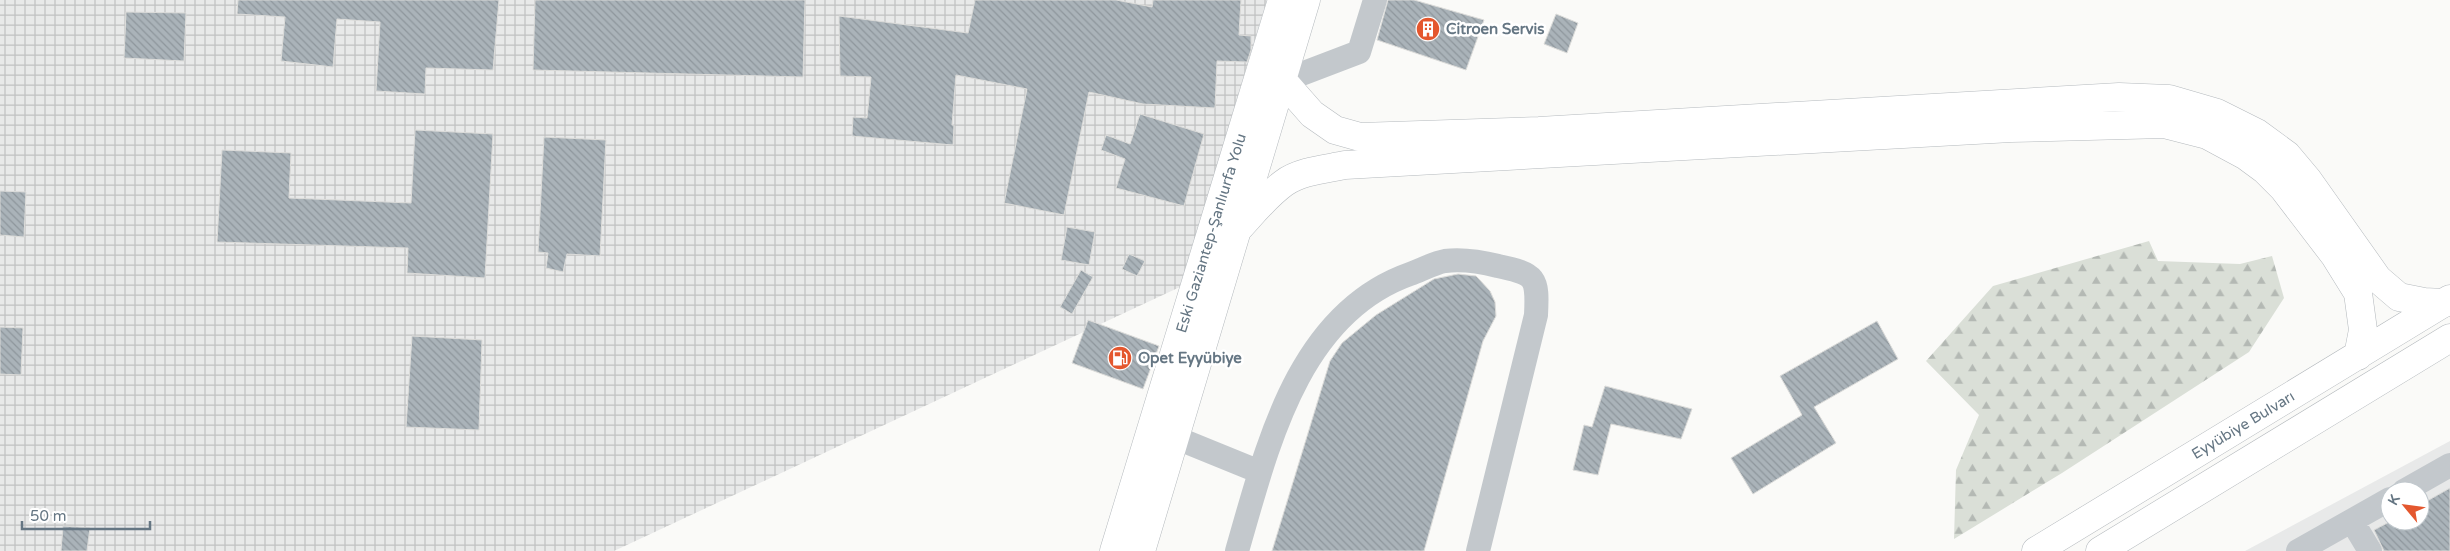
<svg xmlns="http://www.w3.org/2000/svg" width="2450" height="551" viewBox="0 0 2450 551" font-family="'Varela Round',sans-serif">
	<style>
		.built { fill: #e8e9e9; fill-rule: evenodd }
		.industrial { fill: url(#industrial-grid) }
		.forest { fill: url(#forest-firs) }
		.building { fill: url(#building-back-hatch); stroke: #dcdcda }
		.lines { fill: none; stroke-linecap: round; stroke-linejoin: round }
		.major-casing { stroke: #b5babe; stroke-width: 29 }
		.highway-casing { stroke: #b4b9bd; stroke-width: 29 }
		.minor { stroke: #c3c8cc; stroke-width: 24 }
		.major { stroke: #fff; stroke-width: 28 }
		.highway { stroke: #fff; stroke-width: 28 }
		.labels { text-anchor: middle; stroke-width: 5; stroke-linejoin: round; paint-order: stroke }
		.poi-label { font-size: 15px; font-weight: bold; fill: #657683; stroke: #fff; text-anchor: start }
		.street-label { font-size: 15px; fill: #657683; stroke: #fff }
	</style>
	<defs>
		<pattern id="industrial-grid" width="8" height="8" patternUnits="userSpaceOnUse" patternTransform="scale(1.25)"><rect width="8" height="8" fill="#e8e9e9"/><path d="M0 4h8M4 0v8" fill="none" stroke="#c0c1c2"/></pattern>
		<pattern id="forest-firs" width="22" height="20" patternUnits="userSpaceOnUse" patternTransform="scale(1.25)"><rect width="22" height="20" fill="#dadfd7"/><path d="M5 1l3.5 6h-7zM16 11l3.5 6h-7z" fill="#b4b9b4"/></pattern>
		<pattern id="building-back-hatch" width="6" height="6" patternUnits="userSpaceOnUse" patternTransform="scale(1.25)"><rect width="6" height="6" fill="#aab3b9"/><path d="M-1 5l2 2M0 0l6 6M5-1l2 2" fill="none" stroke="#8e969c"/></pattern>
	</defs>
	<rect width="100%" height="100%" fill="#fafaf8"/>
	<!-- built -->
	<path class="built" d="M2450,441V551H2245ZM2390,491H2420V521H2390Z"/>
	<!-- industrial -->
	<path class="industrial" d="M0,0H1267L1180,287L614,551H0Z"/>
	<!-- forest -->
	<path class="forest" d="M2149,241L2158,261L2240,264L2272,256L2284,298L2249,352L2062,473L1954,539L1956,470L1979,415L1926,361L1993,286Z"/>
	<!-- building -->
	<path class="building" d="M238,0H499L493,70L426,68L425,94L376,91L380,22L337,19L333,67L281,61L285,17L237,14Z
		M535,0H805L803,77L533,70Z
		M975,0H1116L1152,7L1153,0H1241L1239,35L1251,36V50L1247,62L1217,61L1215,108L1143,104L1089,92L1064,215L1004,203L1027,89L956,75L952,125H954L953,145L852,136L853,117L867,118L871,77L840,76L839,16L968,33Z
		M1388,0H1414L1484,20L1466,70L1377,40Z
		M126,12L186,13L184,61L124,58Z
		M1556,14L1578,23L1567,53L1544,44Z
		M1140,114L1204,134L1184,206L1116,188L1125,159L1101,150L1106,135L1130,144Z
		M415,130L493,134L485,278L407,273L408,248L217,242L222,150L291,153L289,198L411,203Z
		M544,137L606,140L600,256L567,254L563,272L546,268L548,253L538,252Z
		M0,191L26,192L24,237L0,235Z
		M1067,227L1095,232L1089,265L1061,260Z
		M1129,254L1145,261L1137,276L1122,269Z
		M1081,270L1093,277L1072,314L1060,307Z
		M1458,274L1476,276L1490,291L1495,302L1496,316L1483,341L1424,551H1272L1330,361L1342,343L1376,315L1434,279Z
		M1088,320L1159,346L1143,389L1072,363Z
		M1877,321L1898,359L1814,407L1836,443L1753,494L1731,458L1802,415L1780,376Z
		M0,327L23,328L21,375L0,374Z
		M412,336L482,340L479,430L406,427Z
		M1605,386L1692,409L1681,439L1611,424L1598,475L1573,470L1584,425L1592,427Z
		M2450,488V551H2384L2374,530L2391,521H2420V505Z
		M63,526L90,528L87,551H61Z"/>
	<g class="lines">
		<!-- major casing -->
		<g class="major-casing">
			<path id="major" d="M1283,81L1312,114L1335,130L1360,137L1539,131L2119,97L2169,99L2217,113L2257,133L2287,155L2308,180L2378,279L2399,297L2424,302L2444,303
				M1237,230L1306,0
				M1114,551L1282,0"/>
		</g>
		<!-- highway casing -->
		<g class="highway-casing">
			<path id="highway" d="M1141,551L1237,230C1252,214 1266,196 1284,183C1300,171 1326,169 1345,165L2011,128L2164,124L2207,135L2246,156L2265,170L2283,188L2335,256L2358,293L2363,330L2358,356
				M2036,551L2450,299
				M2100,551L2450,338"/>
		</g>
		<!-- minor -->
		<path class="minor" d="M1283,81L1359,52L1375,0
			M1174,437L1260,472
			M2404,491L2450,465
			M2352,521L2370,551
			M1237,551C1267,448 1297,314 1410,274C1421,270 1434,263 1445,261C1461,259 1482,262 1498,266C1536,274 1538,277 1536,315L1478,551
			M2298,551L2390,499"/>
		<!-- major -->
		<use href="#major" class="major"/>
		<!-- highway -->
		<use href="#highway" class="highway"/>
	</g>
	<!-- icons -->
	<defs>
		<g id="building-disc" transform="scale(1.25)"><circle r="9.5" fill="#e4572e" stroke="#fff"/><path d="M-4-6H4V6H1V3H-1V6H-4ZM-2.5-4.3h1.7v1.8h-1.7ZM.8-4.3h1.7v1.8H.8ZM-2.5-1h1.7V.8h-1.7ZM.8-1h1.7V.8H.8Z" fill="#fff"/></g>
		<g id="fuel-disc" transform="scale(1.25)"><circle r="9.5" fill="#e4572e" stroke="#fff"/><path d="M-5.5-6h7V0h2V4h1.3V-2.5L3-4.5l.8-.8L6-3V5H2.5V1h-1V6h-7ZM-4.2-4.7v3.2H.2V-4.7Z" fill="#fff"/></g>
	</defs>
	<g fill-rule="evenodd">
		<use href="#building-disc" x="1428" y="29"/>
		<use href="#fuel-disc" x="1120" y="358"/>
	</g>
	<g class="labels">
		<!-- poi labels -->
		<g class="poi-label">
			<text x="1446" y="34">Citroen Servis</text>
			<text x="1138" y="363">Opet Eyyübiye</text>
		</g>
		<!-- street labels -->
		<g class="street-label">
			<text transform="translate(1211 233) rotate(-73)" y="5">Eski Gaziantep-Şanlıurfa Yolu</text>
			<text transform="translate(2243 425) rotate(-31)" y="5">Eyyübiye Bulvarı</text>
		</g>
	</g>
	<!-- north arrow -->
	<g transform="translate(2405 506) rotate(299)"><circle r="24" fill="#ffffff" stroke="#c1c8cd"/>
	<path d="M0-4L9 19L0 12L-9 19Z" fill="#e4572e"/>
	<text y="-8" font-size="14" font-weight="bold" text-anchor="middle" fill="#657683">K</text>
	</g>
	<!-- scale -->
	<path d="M22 521v8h128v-8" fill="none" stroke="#657683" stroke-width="2.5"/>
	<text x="30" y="521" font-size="15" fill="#657683" stroke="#ffffff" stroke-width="4" paint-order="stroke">50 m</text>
</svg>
